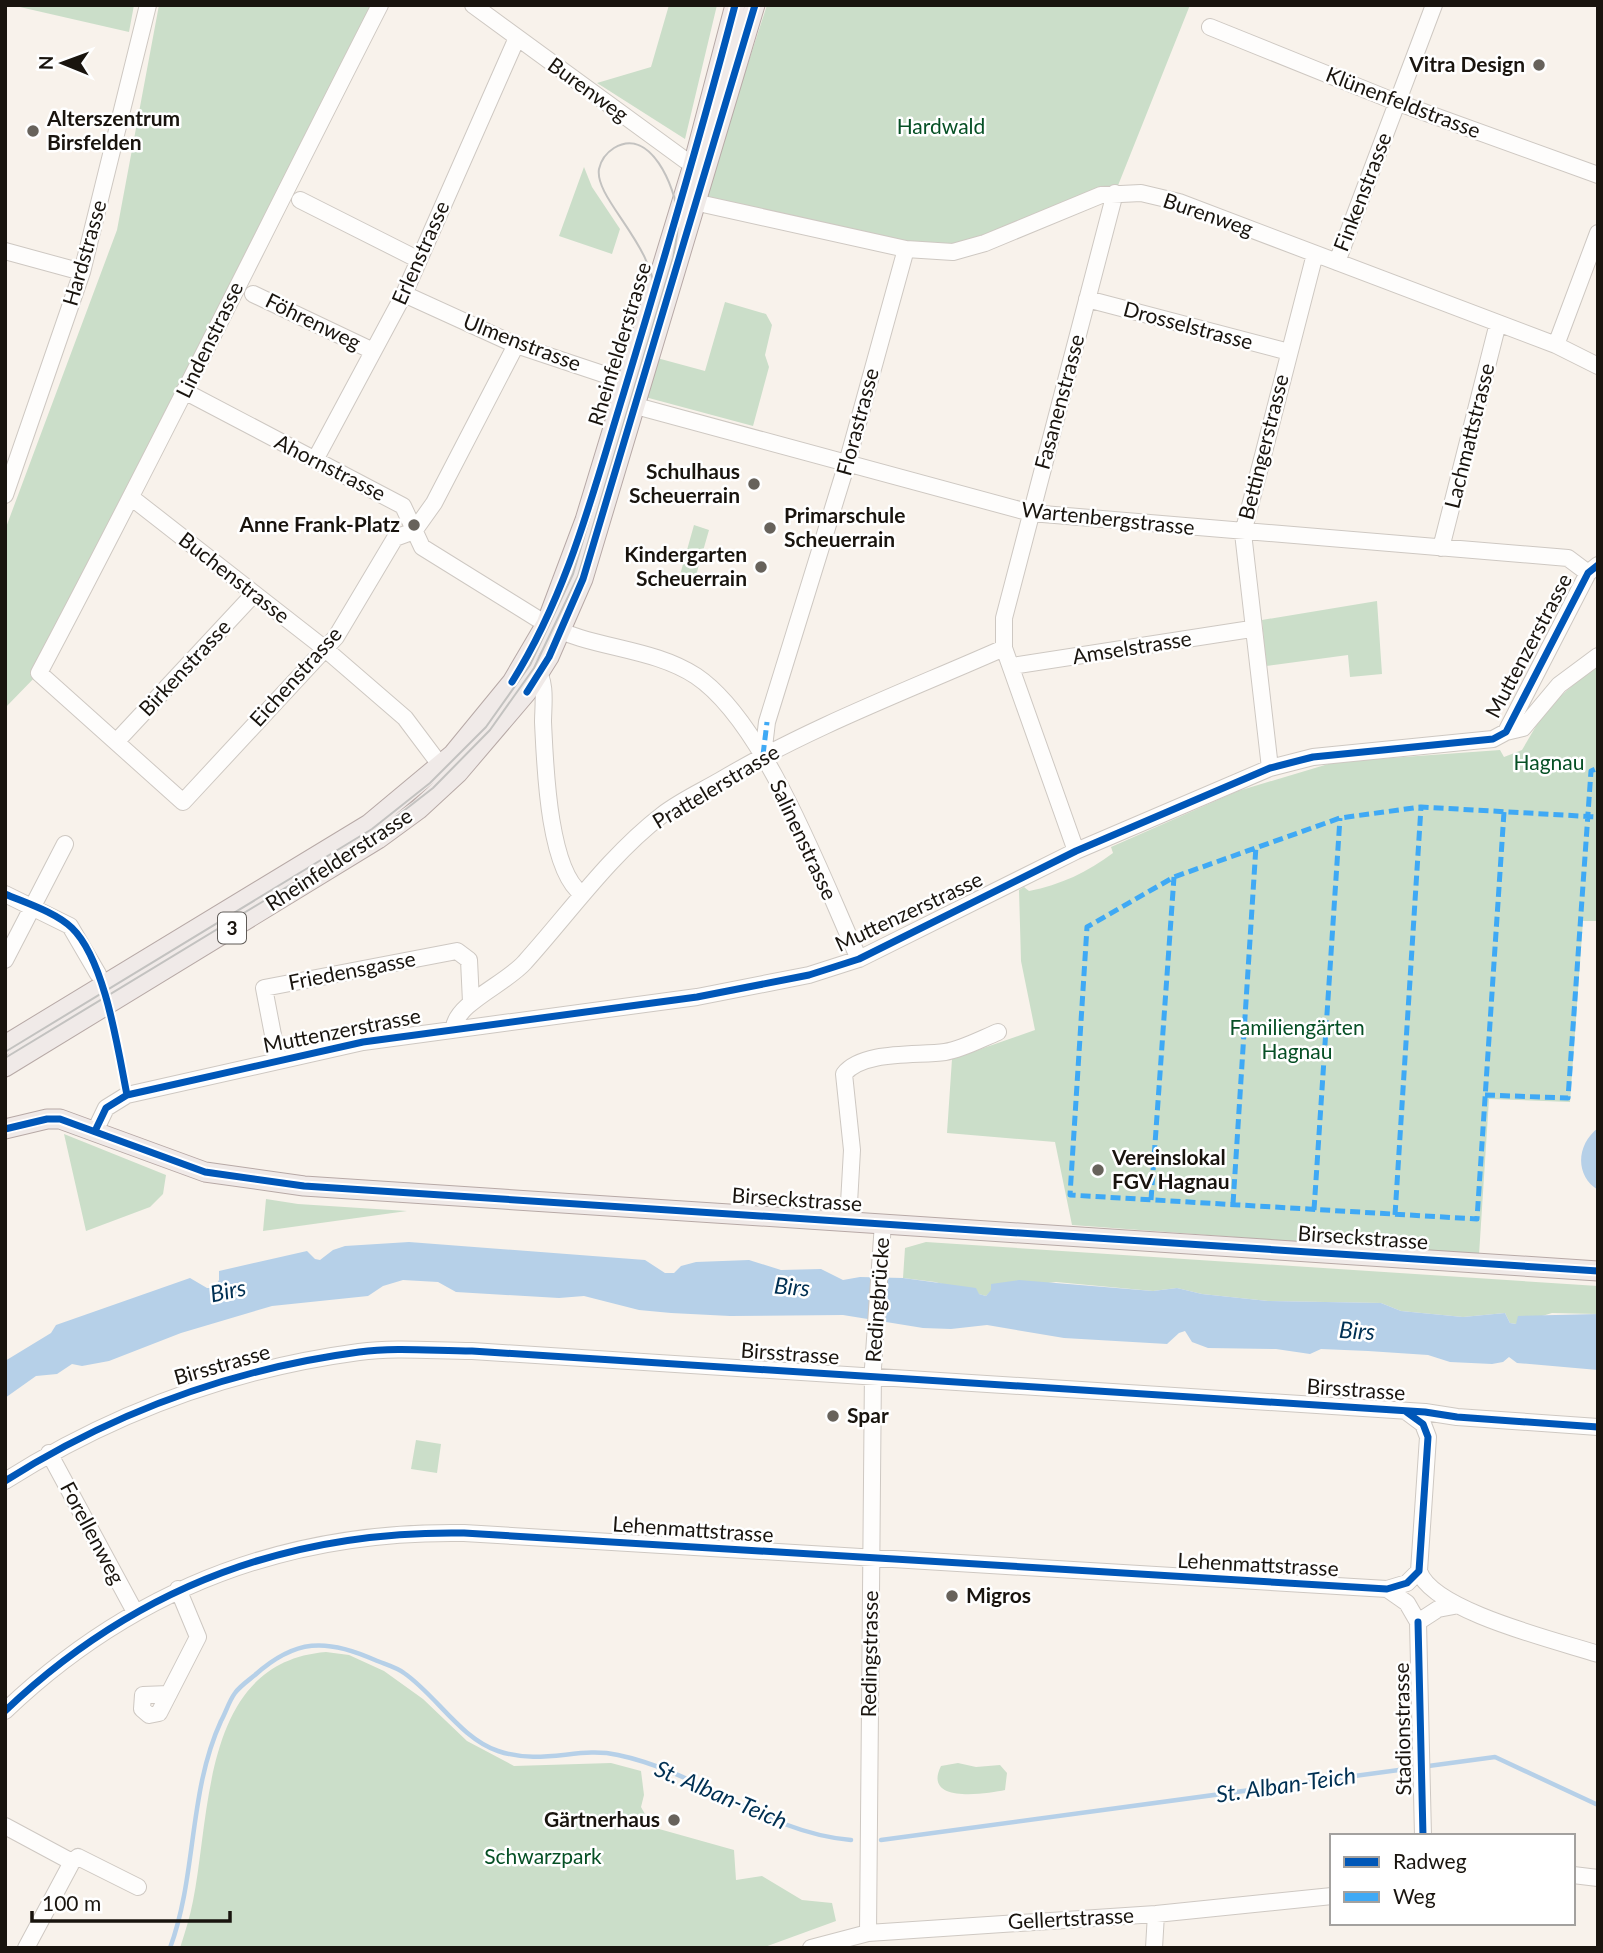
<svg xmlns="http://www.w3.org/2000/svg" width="1603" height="1953" viewBox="0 0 1603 1953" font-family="Lato,sans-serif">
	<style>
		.green { fill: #cbdec9 }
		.water { fill: #b6d0e8 }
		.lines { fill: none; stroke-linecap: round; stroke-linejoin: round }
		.stream { stroke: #b6d0e8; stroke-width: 4.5 }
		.minor-casing { stroke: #cec8c2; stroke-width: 18 }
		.major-casing { stroke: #b7a9a6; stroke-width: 21 }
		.minor { stroke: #fefdfc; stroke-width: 16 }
		.major { stroke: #f0eae8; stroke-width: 19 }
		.tram { stroke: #c3c2c0; stroke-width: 2 }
		.quiet { stroke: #3fa9f5; stroke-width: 5; stroke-dasharray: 10 5; stroke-linecap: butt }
		.cycleway-casing { stroke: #fff; stroke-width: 11 }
		.cycleway { stroke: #0057b8; stroke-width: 7 }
		.poi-dot { fill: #67625b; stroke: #fff; stroke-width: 2.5 }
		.labels { text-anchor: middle; stroke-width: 5; stroke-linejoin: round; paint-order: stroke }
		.shield { fill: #fff; stroke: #5e5a56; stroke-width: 2 }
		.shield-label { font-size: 19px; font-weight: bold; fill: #19140e }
		.poi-label { font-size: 21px; font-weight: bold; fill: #19140e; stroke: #fff; text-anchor: end }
		.street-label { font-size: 21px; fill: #19140e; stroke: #fff }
		.park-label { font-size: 21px; fill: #065025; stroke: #fff }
		.water-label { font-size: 23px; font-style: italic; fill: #003053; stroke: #fff }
	</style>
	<rect width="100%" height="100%" fill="#f8f2eb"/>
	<!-- green -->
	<path class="green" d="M11,5H134L129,32Z
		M159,5H380L39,673L5,708V530L117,230Z
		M669,5H717L685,139L597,83L651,67Z
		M767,5H1190L1115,193L953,252L702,205Z
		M584,167L592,187L620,229L612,254L559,236Z
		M725,302L766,314L772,325L765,355L769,367L753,426L645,397L657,358L705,371Z
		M694,525L709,530L695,579L680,575Z
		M1377,601L1382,674L1350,677L1348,655L1266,666L1262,620Z
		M1598,663V921H1583L1570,1102L1489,1099L1479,1255L1072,1225L1055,1142L947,1133L952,1059L1035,1030L1021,961L1019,890L1024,887L1029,891C1060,885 1088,872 1113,853L1111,847L1238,791L1335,762L1500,750L1504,757L1522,750L1546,709Z
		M64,1134L166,1175L163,1194L150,1207L86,1231Z
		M266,1199L298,1204L407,1211L263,1231Z
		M926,1242L1598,1286V1314L1552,1313L1516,1324L1510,1323L1505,1313L1463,1317L1401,1311L1381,1303L1268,1301L1202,1294L1177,1288L1153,1291L1056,1282L992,1290L986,1296L935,1282L903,1278L905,1248Z
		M416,1440L441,1444L437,1473L411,1469Z
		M326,1652L349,1655L384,1671L423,1699L467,1741L514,1766L611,1763L641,1771L644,1795L641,1807L652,1827L734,1850L736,1880L762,1876L802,1900L832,1903L836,1921L762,1948H180C185,1932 190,1917 193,1901C211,1812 202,1662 326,1652Z
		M958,1763L976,1767L1000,1765L1007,1773L1005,1790C986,1794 922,1804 941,1766Z"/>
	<!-- water -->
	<path class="water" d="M1598,1128V1190C1574,1175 1577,1144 1598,1128Z
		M409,1242L645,1260L665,1273H674L681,1266L696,1262L749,1260L781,1270L821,1269L843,1280L860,1277L903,1278L969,1287L976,1288L979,1294L986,1296L991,1290V1284L1019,1280L1153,1291L1177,1288L1202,1294L1268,1301L1381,1303L1401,1311L1463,1317L1505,1313L1510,1323L1516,1324L1518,1316L1598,1314V1370L1517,1363L1509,1357L1503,1362L1492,1364L1450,1362L1428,1355L1368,1351L1321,1349L1310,1354L1276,1349L1208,1348L1192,1342L1185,1331L1179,1333L1167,1344L1064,1338L987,1325L951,1329L923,1328L843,1315L730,1316L671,1313L639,1310L584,1296L559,1298L456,1292L438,1282L403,1280L383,1286L368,1296L272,1306L181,1333L109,1361L82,1366L72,1364L57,1374L36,1376L5,1398V1361L51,1333L56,1325L190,1278L207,1288H214L219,1280V1271L307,1251L315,1259L320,1260L333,1250L345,1246Z"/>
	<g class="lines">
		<!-- stream -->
		<path class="stream" d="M881,1840L1495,1757L1598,1805
			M170,1948C197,1875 188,1793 221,1721C226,1712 229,1701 235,1693C240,1686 249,1680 255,1675C295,1639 326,1638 375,1660C384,1664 396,1667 404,1673C436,1695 460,1738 498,1751C543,1766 578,1746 618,1755C700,1772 766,1833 851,1840"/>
		<!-- minor casing -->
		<g class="minor-casing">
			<path id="minor" d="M380,5C266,228 156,453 39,673L183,802L336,637L395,538L414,531L434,503L516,345
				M473,5L685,160L701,168
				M1210,27L1396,102L1598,175
				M300,200L419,260
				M685,200L906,249L953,252L985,243L1101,195L1141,193L1179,202L1556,345L1598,366
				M5,251L82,272
				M1337,262L1434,5
				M253,294L373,351
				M404,294L516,345L636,385
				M1087,299L1289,352
				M1556,345L1598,233
				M184,391L403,506L422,547L546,624C592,649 652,647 696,676C766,723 823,881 859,959
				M636,406L1031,513L1568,558L1588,573
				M315,460L404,294L516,40
				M5,495L82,272L148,5
				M132,498L324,648L405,718L447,774
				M1441,548L1498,323
				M1012,666L1251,629
				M536,669C547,681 543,707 543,722C545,763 548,870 582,894
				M1506,732L1523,728L1559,685L1598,656
				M116,742L254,594
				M763,755L767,722L847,463L906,249
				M1270,768L1243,533L1315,254
				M1076,851L1004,648V618L1115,193
				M5,894L70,926L98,974
				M5,960L65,844
				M454,1027C457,1003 507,983 525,962C570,912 609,856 662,815C680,801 702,791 721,780C810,727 909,690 1004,648
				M278,1061L264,988L457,951L469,960L471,1002
				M95,1131L106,1108L127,1095L363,1042L697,997L809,975L859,959L1076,851L1270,768L1313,757L1493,739L1506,732L1588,573L1598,565
				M848,1221L852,1150L844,1074C863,1050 918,1056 945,1052C963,1049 981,1039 998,1032
				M1407,1412L1423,1424L1428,1437L1419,1571C1432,1611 1558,1641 1598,1654
				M49,1453L135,1612
				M5,1481C114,1412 232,1369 359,1352C396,1347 435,1351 472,1351L1425,1412L1457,1417L1598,1427
				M1387,1589L1407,1603L1418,1622L1423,1836
				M1418,1622L1438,1609L1454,1606
				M169,1694L143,1695L142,1709L149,1715L159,1713L198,1637L178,1589
				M5,1711C134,1588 286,1530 464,1533L1387,1589L1407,1583L1419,1571
				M5,1826L72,1862L78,1857L138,1887
				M1573,1875L1598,1878
				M868,1933L873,1368L883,1223
				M26,1948L72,1862
				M811,1948L868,1933L1156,1914L1332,1896
				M1154,1948L1156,1914"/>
		</g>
		<!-- major casing -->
		<g class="major-casing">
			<path id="major" d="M5,1045L369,824L453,754L512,682L546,624L585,520L693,165L735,5
				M5,1067L378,839L419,809L458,773L527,692L549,657L583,579L755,5
				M5,1129L47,1119H60L205,1172L304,1186L1598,1271"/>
		</g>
		<!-- minor -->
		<use href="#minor" class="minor"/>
		<!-- major -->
		<use href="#major" class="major"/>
		<!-- tram -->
		<path class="tram" d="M5,1052L372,829L430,783L486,727L530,665L573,574L655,300C657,246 594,199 599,169C601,160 606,153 614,148C651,126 675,188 678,215C679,229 676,243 673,258L578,576L534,668L490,730L433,788L374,834L5,1058"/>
		<!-- quiet -->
		<path class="quiet" d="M763,755L767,722
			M1504,812L1477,1219L1070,1195L1087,927L1174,877L1340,818L1421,807L1598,817
			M1485,1095L1568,1098L1591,771L1598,768
			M1151,1200L1174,877
			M1233,1204L1256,846
			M1314,1210L1340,818
			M1395,1215L1421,807"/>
		<!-- cycleway casing -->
		<g class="cycleway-casing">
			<path id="cycleway" d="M512,682C568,593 593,492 624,392C663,263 701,135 735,5
				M527,692L549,657L583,579L755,5
				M5,894C26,903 55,912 72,928C105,960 118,1050 127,1095
				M5,1129L47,1119H60L205,1172L304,1186L1598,1271
				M95,1131L106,1108L127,1095L363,1042L697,997L809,975L859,959L1076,851L1270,768L1313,757L1493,739L1506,732L1588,573L1598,565
				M5,1481C114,1412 232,1369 359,1352C396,1347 435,1351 472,1351L1425,1412L1457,1417L1598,1427
				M1418,1622L1423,1836
				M5,1711C134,1588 286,1530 464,1533L1387,1589L1407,1583L1419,1571L1428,1437L1423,1424L1405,1411"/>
		</g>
		<!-- cycleway -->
		<use href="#cycleway" class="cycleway"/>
	</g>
	<!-- markers -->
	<g class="poi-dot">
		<circle cx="1539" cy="65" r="7"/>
		<circle cx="33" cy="131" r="7"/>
		<circle cx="754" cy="484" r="7"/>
		<circle cx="414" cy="525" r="7"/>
		<circle cx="770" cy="528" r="7"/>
		<circle cx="761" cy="567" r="7"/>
		<circle cx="1098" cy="1170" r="7"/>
		<circle cx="833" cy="1416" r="7"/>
		<circle cx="952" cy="1596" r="7"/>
		<circle cx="674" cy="1820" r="7"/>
	</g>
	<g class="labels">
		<!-- shield labels -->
		<rect class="shield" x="218" y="912.5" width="28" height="31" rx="5"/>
		<g class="shield-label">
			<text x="232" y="935">3</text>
		</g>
		<!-- poi labels -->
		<g class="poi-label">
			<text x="1525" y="72">Vitra Design</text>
			<text x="47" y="126" text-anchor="start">Alterszentrum<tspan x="47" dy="24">Birsfelden</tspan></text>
			<text x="740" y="479">Schulhaus<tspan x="740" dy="24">Scheuerrain</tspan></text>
			<text x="784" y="523" text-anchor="start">Primarschule<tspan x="784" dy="24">Scheuerrain</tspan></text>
			<text x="400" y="532">Anne Frank-Platz</text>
			<text x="747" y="562">Kindergarten<tspan x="747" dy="24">Scheuerrain</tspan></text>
			<text x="1112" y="1165" text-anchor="start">Vereinslokal<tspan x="1112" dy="24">FGV Hagnau</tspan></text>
			<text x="847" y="1423" text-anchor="start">Spar</text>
			<text x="966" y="1603" text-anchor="start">Migros</text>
			<text x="660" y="1827">Gärtnerhaus</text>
		</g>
		<!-- street labels -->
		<g class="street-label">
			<text transform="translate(588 90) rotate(36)" y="7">Burenweg</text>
			<text transform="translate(1403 103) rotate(21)" y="7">Klünenfeldstrasse</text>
			<text transform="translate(1363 192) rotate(-69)" y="7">Finkenstrasse</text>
			<text transform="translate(1208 215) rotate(19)" y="7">Burenweg</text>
			<text transform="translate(85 253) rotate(-74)" y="7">Hardstrasse</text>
			<text transform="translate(421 253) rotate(-66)" y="7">Erlenstrasse</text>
			<text transform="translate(313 322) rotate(26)" y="7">Föhrenweg</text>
			<text transform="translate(1188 326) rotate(15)" y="7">Drosselstrasse</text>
			<text transform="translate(210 340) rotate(-64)" y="7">Lindenstrasse</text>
			<text transform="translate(522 343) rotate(21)" y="7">Ulmenstrasse</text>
			<text transform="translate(620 344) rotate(-73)" y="7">Rheinfelderstrasse</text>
			<text transform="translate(1060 402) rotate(-75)" y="7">Fasanenstrasse</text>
			<text transform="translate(858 422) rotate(-75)" y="7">Florastrasse</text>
			<text transform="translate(1470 436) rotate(-76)" y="7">Lachmattstrasse</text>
			<text transform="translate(1264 447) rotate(-76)" y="7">Bettingerstrasse</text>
			<text transform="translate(330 468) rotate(27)" y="7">Ahornstrasse</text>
			<text transform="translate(1108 519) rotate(6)" y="7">Wartenbergstrasse</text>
			<text transform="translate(234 578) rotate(38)" y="7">Buchenstrasse</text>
			<text transform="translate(1529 646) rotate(-62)" y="7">Muttenzerstrasse</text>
			<text transform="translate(1132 648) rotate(-9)" y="7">Amselstrasse</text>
			<text transform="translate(185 668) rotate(-47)" y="7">Birkenstrasse</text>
			<text transform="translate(296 677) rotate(-48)" y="7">Eichenstrasse</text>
			<text transform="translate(716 787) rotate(-31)" y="7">Prattelerstrasse</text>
			<text transform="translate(803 840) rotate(65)" y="7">Salinenstrasse</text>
			<text transform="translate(339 860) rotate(-33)" y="7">Rheinfelderstrasse</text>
			<text transform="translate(909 912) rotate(-25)" y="7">Muttenzerstrasse</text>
			<text transform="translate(352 971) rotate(-11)" y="7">Friedensgasse</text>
			<text transform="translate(342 1031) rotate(-11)" y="7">Muttenzerstrasse</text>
			<text transform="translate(797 1200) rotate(4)" y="7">Birseckstrasse</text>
			<text transform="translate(1363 1238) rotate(4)" y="7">Birseckstrasse</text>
			<text transform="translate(878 1300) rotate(-86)" y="7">Redingbrücke</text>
			<text transform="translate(790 1354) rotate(4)" y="7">Birsstrasse</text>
			<text transform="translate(222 1365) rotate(-16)" y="7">Birsstrasse</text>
			<text transform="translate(1356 1390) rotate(4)" y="7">Birsstrasse</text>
			<text transform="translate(693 1530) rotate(4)" y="7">Lehenmattstrasse</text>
			<text transform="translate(92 1533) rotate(62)" y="7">Forellenweg</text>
			<text transform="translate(1258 1565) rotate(3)" y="7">Lehenmattstrasse</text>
			<text transform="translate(870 1654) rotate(-89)" y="7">Redingstrasse</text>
			<text transform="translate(1403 1729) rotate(-91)" y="7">Stadionstrasse</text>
			<text transform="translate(1071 1919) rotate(-3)" y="7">Gellertstrasse</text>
		</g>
		<!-- park labels -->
		<g class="park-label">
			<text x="941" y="134">Hardwald</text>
			<text x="1549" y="770">Hagnau</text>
			<text x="1297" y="1035">Familiengärten<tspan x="1297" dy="24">Hagnau</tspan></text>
			<text x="543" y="1864">Schwarzpark</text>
		</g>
		<!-- water labels -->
		<g class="water-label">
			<text transform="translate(792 1287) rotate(5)" y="8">Birs</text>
			<text transform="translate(228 1291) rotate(-12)" y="8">Birs</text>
			<text transform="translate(1357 1331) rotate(4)" y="8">Birs</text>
			<text transform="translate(1286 1785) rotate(-8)" y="8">St. Alban-Teich</text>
			<text transform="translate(721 1795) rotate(23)" y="8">St. Alban-Teich</text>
		</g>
	</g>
	<!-- border -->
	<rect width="1603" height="1953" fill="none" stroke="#19140e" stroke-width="14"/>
	<!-- legend -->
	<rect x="1330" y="1834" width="245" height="91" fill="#ffffff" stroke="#a3a19f" stroke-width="2"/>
	<rect x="1344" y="1857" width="35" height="10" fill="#0057b8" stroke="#a3a19f" stroke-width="2"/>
	<text x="1393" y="1869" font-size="21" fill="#19140e">Radweg</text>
	<rect x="1344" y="1892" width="35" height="10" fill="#3fa9f5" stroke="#a3a19f" stroke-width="2"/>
	<text x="1393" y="1904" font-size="21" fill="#19140e">Weg</text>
	<!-- north arrow -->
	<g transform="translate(63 63) rotate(271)" stroke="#ffffff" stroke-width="5" paint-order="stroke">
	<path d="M0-5L12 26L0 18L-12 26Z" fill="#19140e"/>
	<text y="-10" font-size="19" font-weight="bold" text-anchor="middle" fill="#19140e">N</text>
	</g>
	<!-- scale -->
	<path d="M32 1911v10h198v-10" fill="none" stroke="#19140e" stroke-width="3.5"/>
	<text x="42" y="1911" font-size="21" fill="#19140e" stroke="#ffffff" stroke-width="5" paint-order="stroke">100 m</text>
</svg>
